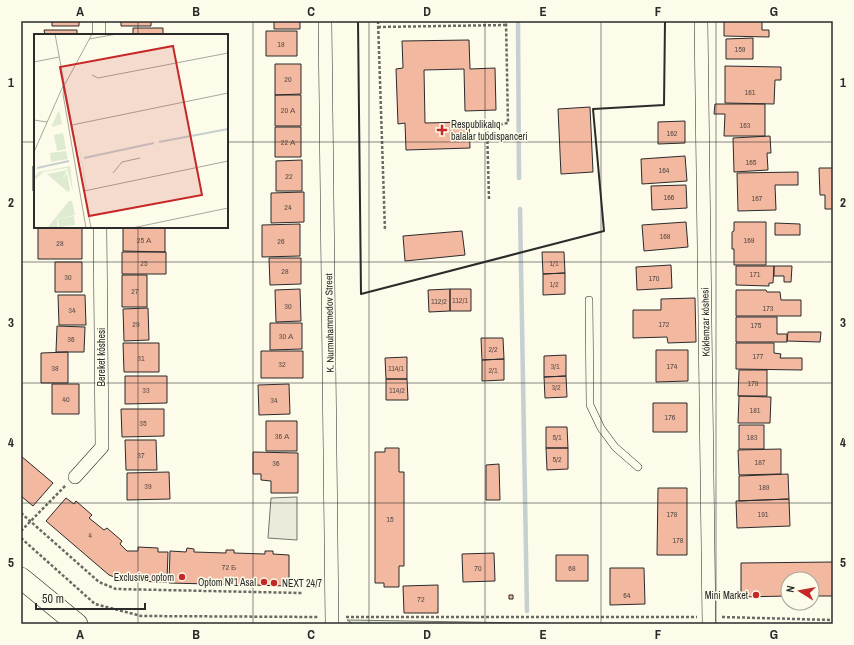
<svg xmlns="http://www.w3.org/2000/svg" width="854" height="645" viewBox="0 0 854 645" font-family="'Archivo Narrow',sans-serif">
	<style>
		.green { fill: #deebd1; stroke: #74746e }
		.parking { fill: #eceadb; stroke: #74746e }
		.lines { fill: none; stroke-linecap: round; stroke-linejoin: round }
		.stream { stroke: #c7d0d0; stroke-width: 4.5 }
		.building { fill: #f2b8a0; stroke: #2b2b2b }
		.service-casing { stroke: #2b2b2b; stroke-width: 8 }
		.minor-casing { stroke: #2b2b2b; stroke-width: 14 }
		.primary-casing { stroke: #2b2b2b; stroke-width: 22 }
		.path { stroke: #6a6964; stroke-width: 2.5; stroke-dasharray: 3 2; stroke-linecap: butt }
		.service { stroke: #fdfbea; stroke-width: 7 }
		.minor { stroke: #fdfbea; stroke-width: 13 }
		.primary { stroke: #fdfbea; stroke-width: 21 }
		.wall { stroke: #2b2b2b; stroke-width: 2 }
		.grid { fill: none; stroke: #2b2b2b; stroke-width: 1; stroke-opacity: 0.55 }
		.poi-dot { fill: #c62828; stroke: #fdfbea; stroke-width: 1.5 }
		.labels { text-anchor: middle; stroke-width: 3; stroke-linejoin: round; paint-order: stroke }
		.number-label { font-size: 8px; fill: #5d4e48 }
		.poi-label { font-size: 10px; fill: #2b2b2b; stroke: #fdfbea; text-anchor: end }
		.street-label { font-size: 10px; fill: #2b2b2b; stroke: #fdfbea }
		.inset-river { fill: none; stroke: #c7d0d0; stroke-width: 2 }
		.inset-road { fill: none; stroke: #a9a89e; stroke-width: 1 }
		.view { fill: #c62828; fill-opacity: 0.15; stroke: #c62828; stroke-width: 2 }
		.inset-edge { fill: none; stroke: #2b2b2b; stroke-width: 2 }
		.neatline { fill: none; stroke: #2b2b2b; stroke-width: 1.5 }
		.grid-label { font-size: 13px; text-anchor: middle; font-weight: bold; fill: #2b2b2b }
	</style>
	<rect width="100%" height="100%" fill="#fdfbea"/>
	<!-- green -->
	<path class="green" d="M347,620L589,624H353Z"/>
	<!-- parking -->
	<path class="parking" d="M297,497V540L268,538L271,498Z"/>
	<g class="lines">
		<!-- stream -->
		<path class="stream" d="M518,21L519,178
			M520,209L527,611"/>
	</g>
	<!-- building -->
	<path class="building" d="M52,21H79V26H52Z
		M121,21H151V26H121Z
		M274,21H300V29H274Z
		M724,21H762V30H769V37L724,36Z
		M133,28H163V35H133Z
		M44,30H77V35H45Z
		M266,31H297V56H266Z
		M753,38V59H726V39Z
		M469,40L470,69L495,68L496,110L465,111L464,69L424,70L425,123L469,122L470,148L406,150L405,123L398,124L396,69L403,68L402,41Z
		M275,64H301V94L275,95Z
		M725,66L781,67V80H775L774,104L725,103Z
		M275,95H301V126H275Z
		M715,104H765V136H724L725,114H714Z
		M590,107L593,172L561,174L558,109Z
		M685,121V143L658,144V122Z
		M275,127H301V157H275Z
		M770,136L771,153H767L768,170L734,172L733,138Z
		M685,156L687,181L642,184L641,159Z
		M302,160V191H276V161Z
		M33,166H35V191H33Z
		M819,168H833V209H825V195H820Z
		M798,172V185H775L776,210L738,211L737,173Z
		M686,185L687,208L652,210L651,186Z
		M35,192V217H34V193Z
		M304,192V222L271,223V193Z
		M686,222L688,247L644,251L642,225Z
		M734,222H766V265H734V249H732V232L734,231Z
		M775,223L800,224V235H775Z
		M300,224V256L262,257V225Z
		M38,227H82V259H38Z
		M123,227H162V228H123Z
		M123,228H165V252L123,251Z
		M462,231L465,255L405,261L403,236Z
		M122,252H166V274H122Z
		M542,252H564L565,273L543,274Z
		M269,258H301V284L270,285Z
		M55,262H82V292H55Z
		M671,265L672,288L637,290L636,267Z
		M736,266H774L773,283H769V286L736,285Z
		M774,266H792L791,282H784V276H774Z
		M565,273V294L543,295V274Z
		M122,275H147V307H122Z
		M300,289L301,321L276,322L275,290Z
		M450,289V311L429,312L428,290Z
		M450,289H471V311H450Z
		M736,290H766L767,292H780L781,300H801V316H736Z
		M58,295H85L86,325H59Z
		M695,298L696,342L668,343L667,337L633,338V310H661V299Z
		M148,308L149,340L124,341L123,309Z
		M736,317H777V334H787V342H736Z
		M270,323H302V349L270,350Z
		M57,326L85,327L84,352H56Z
		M788,332H821L820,342L787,341Z
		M481,338H503L504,359L482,360Z
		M123,343H159V372H124Z
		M736,343H774V353L781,354L780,358H802V370L736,369Z
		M656,350H688V381L656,382Z
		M261,351H303V378H261Z
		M68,352V383H41V353Z
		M566,355V376L544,377V356Z
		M407,357V379H386L385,358Z
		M504,359V380L482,381V360Z
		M739,370H767V396H738Z
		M125,376H167V403L125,404Z
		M566,376L567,397L545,398L544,377Z
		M386,379H407L408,400H386Z
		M52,384H79V414H52Z
		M289,384L290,414L259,415L258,385Z
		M739,396L771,397L770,423H738Z
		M653,403H687V432H653Z
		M121,409H164V436L122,437Z
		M266,421H297V451H266Z
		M739,425H764V449H739Z
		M546,427H567L568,448H546Z
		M125,440H156L157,470H126Z
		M385,448H399V472H404V566H399V587H384V583H375V452H385Z
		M546,448H568V469L547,470Z
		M781,449V474L739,475L738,450Z
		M253,452L298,453V493H271V481L261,480V474H253Z
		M21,456L53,483L33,506L21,496Z
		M499,464L500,500H486V465Z
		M169,472L170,499L127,500V473Z
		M788,474L789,499L739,501V476Z
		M658,488H687V555H657Z
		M66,498L74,504L76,501L92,515L89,518L104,530L107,528L122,541L120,544L127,551H138V547L158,548V552H168L167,582L124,581L109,575L46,521Z
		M789,499L790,526L737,528L736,501Z
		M187,548L194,549V552L226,553V550H234V553L265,554V551H273V554L289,555V586L169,583L170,551L186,552Z
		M494,553L495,581L463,582L462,554Z
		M556,555H588V581H556Z
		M833,562V596H812V579H788V596L741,597V563Z
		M610,568H644L645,604L610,605Z
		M438,585V613H404L403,586Z
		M509,595H513V599H509Z"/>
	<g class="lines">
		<!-- service casing -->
		<g class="service-casing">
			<path id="service" d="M589,300L590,405L601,428L615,447L638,467"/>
		</g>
		<!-- minor casing -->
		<g class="minor-casing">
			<path id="minor" d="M99,21V35
				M325,21L332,624
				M701,21L709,624
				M75,477L102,447L100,227"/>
		</g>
		<!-- primary casing -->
		<g class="primary-casing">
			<path id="primary" d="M21,578L77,624"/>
		</g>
		<!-- path -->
		<path class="path" d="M378,21L385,231
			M378,27L506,25
			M489,199L487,127L508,123L506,21
			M21,513L99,582L116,589L302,593
			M21,531L66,485
			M21,538L95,604L141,616L319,617
			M346,617H697
			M722,617L833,620"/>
		<!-- service -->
		<use href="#service" class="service"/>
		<!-- minor -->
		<use href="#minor" class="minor"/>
		<!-- primary -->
		<use href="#primary" class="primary"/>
		<!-- wall -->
		<path class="wall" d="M358,21L361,294L604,231L593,109L664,105L665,21"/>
	</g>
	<!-- grid -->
	<path class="grid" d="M138,21V35M253,21V624M369,21V624M485,21V624M601,21V624M716,21V624M21,142H35M227,142H833M138,227V624M21,262H833M21,383H833M21,503H833"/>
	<!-- markers -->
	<g class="poi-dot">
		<path d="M440 124h4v4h4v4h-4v4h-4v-4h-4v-4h4z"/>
		<circle cx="182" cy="577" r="4"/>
		<circle cx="264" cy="582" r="4"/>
		<circle cx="274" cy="583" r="4"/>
		<circle cx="756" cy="595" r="4"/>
	</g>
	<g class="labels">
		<!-- number labels -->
		<g class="number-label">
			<text x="281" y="47">18</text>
			<text x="740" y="52">159</text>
			<text x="288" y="82">20</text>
			<text x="750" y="95">161</text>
			<text x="288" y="113">20 А</text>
			<text x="745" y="128">163</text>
			<text x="672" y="136">162</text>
			<text x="288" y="145">22 А</text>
			<text x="751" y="165">165</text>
			<text x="664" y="173">164</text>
			<text x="289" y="179">22</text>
			<text x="669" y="200">166</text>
			<text x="757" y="201">167</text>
			<text x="288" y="210">24</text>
			<text x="665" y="239">168</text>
			<text x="144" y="243">25 А</text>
			<text x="749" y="243">169</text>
			<text x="281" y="244">26</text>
			<text x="60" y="246">28</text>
			<text x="144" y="266">25</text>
			<text x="554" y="266">1/1</text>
			<text x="285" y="274">28</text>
			<text x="755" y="277">171</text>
			<text x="68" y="280">30</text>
			<text x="654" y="281">170</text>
			<text x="554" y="287">1/2</text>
			<text x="135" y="294">27</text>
			<text x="460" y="303">112/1</text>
			<text x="439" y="304">112/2</text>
			<text x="288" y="309">30</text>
			<text x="768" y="311">173</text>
			<text x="72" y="313">34</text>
			<text x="136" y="327">29</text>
			<text x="664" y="327">172</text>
			<text x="756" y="328">175</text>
			<text x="286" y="339">30 А</text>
			<text x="71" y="342">36</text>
			<text x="493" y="352">2/2</text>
			<text x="758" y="359">177</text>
			<text x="141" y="361">31</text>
			<text x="282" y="367">32</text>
			<text x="555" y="369">3/1</text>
			<text x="672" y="369">174</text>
			<text x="55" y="371">38</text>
			<text x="396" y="371">114/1</text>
			<text x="493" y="373">2/1</text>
			<text x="753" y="386">179</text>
			<text x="556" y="390">3/2</text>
			<text x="146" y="393">33</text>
			<text x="397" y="393">114/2</text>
			<text x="66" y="402">40</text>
			<text x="274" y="403">34</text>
			<text x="755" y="413">181</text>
			<text x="670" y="420">176</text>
			<text x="143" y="426">35</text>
			<text x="282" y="439">36 А</text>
			<text x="557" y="440">5/1</text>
			<text x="752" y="440">183</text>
			<text x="141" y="458">37</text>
			<text x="557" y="462">5/2</text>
			<text x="760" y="465">187</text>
			<text x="276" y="466">36</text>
			<text x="148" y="489">39</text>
			<text x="764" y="490">189</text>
			<text x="672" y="517">178</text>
			<text x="763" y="517">191</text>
			<text x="390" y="522">15</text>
			<text x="90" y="538">4</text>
			<text x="678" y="543">178</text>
			<text x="229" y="570">72 Б</text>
			<text x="478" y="571">70</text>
			<text x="572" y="571">68</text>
			<text x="627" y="598">64</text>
			<text x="421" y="602">72</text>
		</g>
		<!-- poi labels -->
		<g class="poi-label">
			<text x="451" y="128" text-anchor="start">Respublikalıq<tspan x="451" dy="12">balalar tubdispanceri</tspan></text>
			<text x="174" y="581">Exclusive optom</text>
			<text x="256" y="586">Optom №1 Asal</text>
			<text x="282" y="587" text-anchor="start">NEXT 24/7</text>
			<text x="748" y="599">Mini Market</text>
		</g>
		<!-- street labels -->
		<g class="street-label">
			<text transform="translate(705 322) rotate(-91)" y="4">Kóklemzar kóshesi</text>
			<text transform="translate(329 323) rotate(-91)" y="4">K. Nurmuhammedov Street</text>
			<text transform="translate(101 357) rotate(-90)" y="4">Bereket kóshesi</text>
		</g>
	</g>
	<!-- overview -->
	<g transform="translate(34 34)">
		<rect width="194" height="194" fill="#fdfbea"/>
		<path d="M25,76L28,90L18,93V91ZM42,93L53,155H52ZM29,99L32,115L23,117L20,101ZM32,117L34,125L17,128L16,119ZM36,132L39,158L33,134L9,138L2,145L0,143L5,138ZM33,136L29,145L33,139L36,156L34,158L13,140ZM35,167H38L41,181L23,185L24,194H11L14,193ZM40,182L41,191L25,193L24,185Z" fill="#deebd1"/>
		<path class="inset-river" d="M125,108L194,95M50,124L120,109M3,134L35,127"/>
		<path class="inset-road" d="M21,0L57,194M55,5L83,0M0,28L25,23M58,41L64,44L194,19M0,86L13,88M38,91L194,59M0,118L29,52M79,139L88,128L106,124M50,157L194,127M52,194L29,60L30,52L58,0M98,194L194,174"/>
		<path class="view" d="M139,12L168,161L55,182L26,33Z"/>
		<rect width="194" height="194" class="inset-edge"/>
	</g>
	<!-- border -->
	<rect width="854" height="645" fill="none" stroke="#fdfbea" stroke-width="44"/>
	<!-- north arrow -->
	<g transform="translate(800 591) rotate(281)"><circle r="19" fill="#fdfbea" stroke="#a9a89e"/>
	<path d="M0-3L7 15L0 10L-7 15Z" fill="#c62828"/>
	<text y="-6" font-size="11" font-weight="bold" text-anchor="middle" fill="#2b2b2b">N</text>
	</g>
	<!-- scale -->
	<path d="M36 603v6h109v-6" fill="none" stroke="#2b2b2b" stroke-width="2"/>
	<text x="42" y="603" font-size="12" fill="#2b2b2b" stroke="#fdfbea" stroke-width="3" paint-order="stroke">50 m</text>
	<rect x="22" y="22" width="810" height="601" class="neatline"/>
	<g class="grid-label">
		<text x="80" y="16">A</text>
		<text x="196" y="16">B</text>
		<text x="311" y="16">C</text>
		<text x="427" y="16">D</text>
		<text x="543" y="16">E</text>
		<text x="658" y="16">F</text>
		<text x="774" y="16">G</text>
		<text x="11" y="87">1</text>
		<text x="843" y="87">1</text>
		<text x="11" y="207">2</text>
		<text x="843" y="207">2</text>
		<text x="11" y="327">3</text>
		<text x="843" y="327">3</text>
		<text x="11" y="447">4</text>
		<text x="843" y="447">4</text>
		<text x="11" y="567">5</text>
		<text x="843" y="567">5</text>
		<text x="80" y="639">A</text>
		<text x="196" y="639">B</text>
		<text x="311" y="639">C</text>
		<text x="427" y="639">D</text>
		<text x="543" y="639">E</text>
		<text x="658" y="639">F</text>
		<text x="774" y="639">G</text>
	</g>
</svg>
